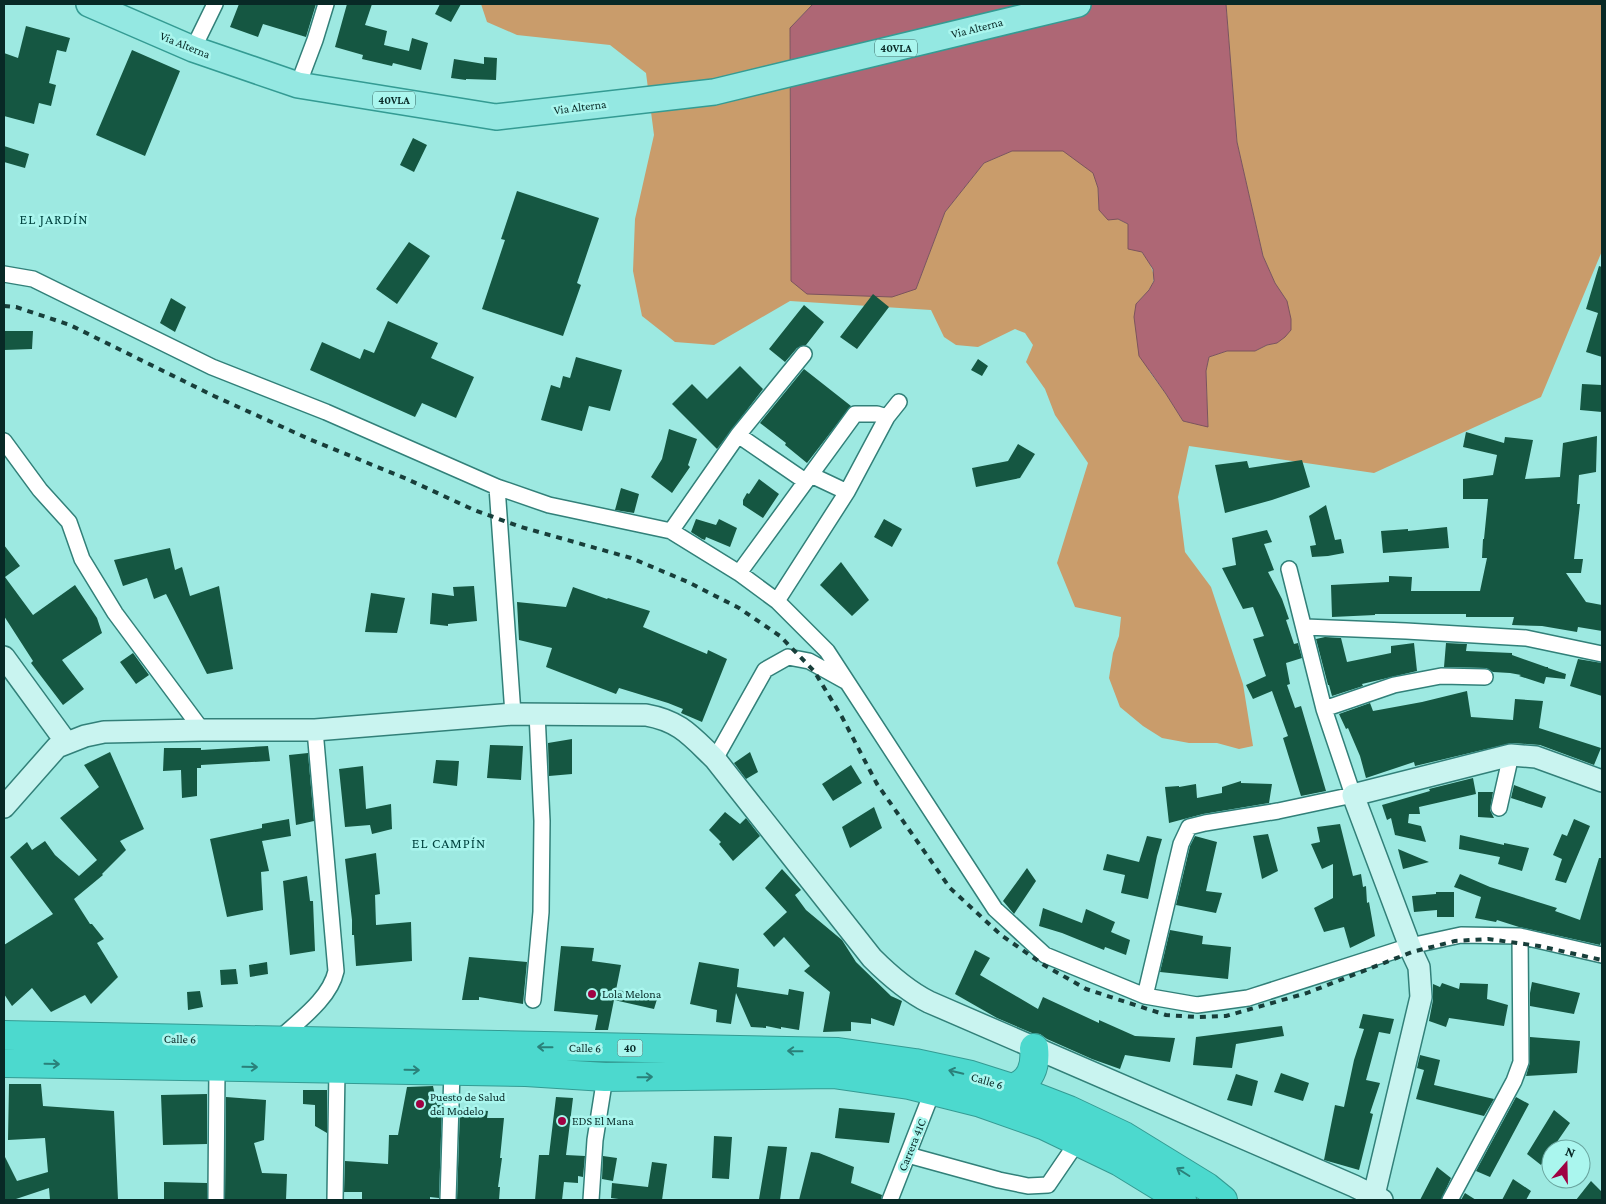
<svg xmlns="http://www.w3.org/2000/svg" width="1606" height="1204" viewBox="0 0 1606 1204" font-family="'Crimson Pro',serif">
	<style>
		.green { fill: #c99c6b }
		.water { fill: #ae6775; stroke: #7c545d }
		.building { fill: #155742 }
		.lines { fill: none; stroke-linecap: round; stroke-linejoin: round }
		.street-casing { stroke: #328079; stroke-width: 18 }
		.secondary-casing { stroke: #328079; stroke-width: 24 }
		.primary-casing { stroke: #349b93; stroke-width: 28 }
		.highway-casing { stroke: #349b93; stroke-width: 30 }
		.street { stroke: #fff; stroke-width: 15 }
		.secondary { stroke: #c9f4f0; stroke-width: 21 }
		.primary { stroke: #94e8e2; stroke-width: 25 }
		.highway { stroke: #4cd9ce; stroke-width: 28 }
		.rail { stroke: #183e3a; stroke-width: 4; stroke-dasharray: 6 6; stroke-linecap: butt }
		.oneway { stroke: #2a817a }
		.poi-dot { fill: #9f0142; stroke: #aaf6ee; stroke-width: 2 }
		.labels { text-anchor: middle; stroke-width: 5; stroke-linejoin: round; paint-order: stroke }
		.shield { fill: #aaf6ee; stroke: #396662; stroke-width: 1 }
		.shield-label { font-size: 11px; font-weight: bold; fill: #082926 }
		.street-label { font-size: 12px; fill: #082926; stroke: #aaf6ee }
		.poi-label { font-size: 12px; fill: #082926; stroke: #aaf6ee; text-anchor: start }
		.neighbourhood-label { font-size: 14px; letter-spacing: 1px; fill: #00433f; stroke: #aaf6ee }
	</style>
	<rect width="100%" height="100%" fill="#9de9e1"/>
	<!-- green -->
	<path class="green" d="M481,4H813L790,28L791,281L916,289L945,212L984,163L1012,151H1064L1093,172L1098,188L1099,210L1128,224V235C1136,245 1158,268 1153,282C1150,291 1142,297 1136,304L1149,371L1166,394L1183,421L1208,426L1206,371L1209,357L1227,351H1255L1267,345L1277,343L1287,301L1275,283L1263,256L1237,142L1226,4H1602V251L1541,397L1374,473L1189,446L1178,497L1185,552L1211,587L1243,684L1253,746L1239,749L1217,743H1189L1162,738L1143,726L1120,707L1109,678L1113,653L1119,636L1121,617L1075,607L1057,563L1088,463L1055,415L1045,389L1026,362L1033,345L1025,333L1015,329L978,347L956,345L944,337L931,310L790,301L714,345L675,342L642,316L633,271L635,219L654,135L646,73L610,45L517,35L487,22Z"/>
	<!-- water -->
	<path class="water" d="M813,4H1226L1237,142L1263,256L1275,283L1287,301L1291,319V330L1285,337L1277,343L1267,345L1255,351H1227L1209,357L1206,371L1208,427L1183,421L1166,394L1139,356L1134,317L1136,304L1149,290L1154,281L1153,269L1142,252L1128,249V224L1118,219L1108,220L1099,210L1098,188L1093,173L1063,151H1012L984,163L945,212L916,289L892,297L807,294L791,281L790,28Z"/>
	<!-- building -->
	<path class="building" d="M239,4H316L306,37L263,24L258,37L230,27Z
		M347,4H372L365,25L387,31L384,45L409,51L412,38L428,43L421,70L393,63L392,66L362,59L363,55L335,47Z
		M440,4H461L451,22L435,14Z
		M26,26L70,38L66,52L57,50L49,83L56,85L51,106L39,103L34,124L4,116V53L18,58Z
		M132,50L180,71L145,156L96,135Z
		M484,57L497,58L496,80L466,79V80L451,78L454,59L484,64Z
		M413,138L427,145L414,172L400,165Z
		M4,146L29,154L25,168L4,162Z
		M517,191L599,218L577,283L581,285L563,336L482,309L505,240L501,239Z
		M409,242L430,256L397,304L376,289Z
		M1599,266L1602,267V357L1586,352L1598,313L1586,309Z
		M873,294L889,307L857,349L840,337Z
		M171,298L186,307L175,332L160,323Z
		M804,305L824,322L806,345L797,348L785,362L769,349Z
		M388,321L438,343L431,358L474,377L456,418L422,403L415,417L310,370L322,342L360,359L364,349L374,353Z
		M4,331H33L32,349L4,350Z
		M576,357L622,370L610,411L589,406L582,431L541,420L551,385L560,388L563,376L570,378Z
		M978,359L988,366L982,376L971,370Z
		M740,366L763,389L717,449L672,404L692,384L707,399Z
		M804,369L851,406L807,463L785,445L786,443L760,423Z
		M1582,384L1602,385V412L1580,410Z
		M669,429L697,439L688,465L690,467L672,493L651,477L662,459Z
		M1466,432L1504,443L1505,437L1533,440L1525,479L1560,477L1563,443L1597,436L1596,472L1579,475L1577,504H1580L1574,559H1583L1581,573H1566L1586,602L1602,605V631L1578,627L1577,632L1542,626L1512,625L1514,617H1466V614H1375V615L1332,617L1331,585L1389,582V576L1412,577L1411,591H1480L1487,558H1482L1483,539H1484L1488,499H1463V479L1493,475L1497,455L1463,447Z
		M1018,444L1035,454L1020,478L976,487L972,468L1008,461Z
		M1302,460L1310,487L1272,500L1225,513L1215,465L1247,461L1249,468Z
		M759,479L779,494L763,518L743,505V500L747,493L749,494Z
		M621,488L639,494L634,513L615,510Z
		M1326,505L1335,540L1341,539L1344,553L1328,556L1312,557L1310,546L1316,545L1309,516Z
		M696,519L716,525L719,519L737,528L730,547L706,537L705,540L702,539L691,532Z
		M884,519L902,529L892,547L874,537Z
		M1447,527L1449,548L1383,553L1381,531L1408,529V531Z
		M1267,530L1272,542L1264,544L1274,570L1268,572L1282,599L1289,619L1286,620L1294,644L1298,643L1302,658L1286,663L1290,684L1287,685L1295,708L1301,706L1326,791L1301,796L1283,738L1288,736L1272,691L1253,699L1246,685L1266,676L1253,639L1264,636L1253,607L1243,609L1222,568L1236,565L1232,538Z
		M4,545L20,566L5,577L33,615L75,585L97,618L102,633L62,660L84,689L63,705L31,663L33,661L4,616Z
		M170,548L175,570L182,567L190,596L219,586L233,669L207,674L166,594L154,599L147,578L123,586L114,560Z
		M841,562L869,600L852,616L820,585Z
		M474,586L477,621L448,624V626L430,624L432,593L454,596L453,587Z
		M573,587L607,599L608,598L650,611L643,627L707,654L708,650L727,659L702,722L681,713L683,709L668,703L619,688L616,694L546,667L552,648L519,640L517,602L566,607Z
		M371,593L405,598L397,633L365,632Z
		M1325,637L1341,638L1347,662L1391,653V646L1414,643L1417,671L1362,684L1363,686L1332,696L1329,685H1328L1316,639Z
		M1446,643L1467,644L1466,651L1512,653V655L1546,667H1548V668L1566,674L1565,679L1546,677L1544,684L1519,676L1521,675L1510,673L1493,672L1486,668L1444,667Z
		M133,653L149,675L136,684L120,662Z
		M1578,659L1602,663V696L1570,686Z
		M1467,691L1471,717L1513,720L1515,699L1543,701L1539,728L1601,748L1594,765L1540,745L1512,743L1415,766L1414,762L1366,778L1360,756L1348,728L1346,729L1339,714L1370,703L1373,711L1422,702Z
		M572,739V774L549,776L548,743Z
		M490,745L523,746L521,780L487,778Z
		M268,746L270,761L201,765V768H197V796L182,798L181,770L163,771L164,748H201V750Z
		M110,752L144,829L120,841L126,850L102,874L103,875L74,899L90,924H92L104,939L97,943L118,977L91,1004L85,995L51,1012L32,988L12,1006L4,994V945L53,914L10,857L27,842L32,850L45,841L55,855L79,876L97,860L60,818L99,787L84,765Z
		M750,752L758,772L746,779L734,763Z
		M308,753L314,821L296,825L289,755Z
		M436,760L459,761L457,786L433,783Z
		M851,765L862,783L833,801L822,784Z
		M363,766L366,809L391,804L392,829L372,834L370,825L345,827L339,769Z
		M1473,778L1476,794L1419,807L1420,814H1409L1408,823L1421,826L1426,842L1395,835L1391,818L1387,820L1382,805L1430,791L1429,789Z
		M1241,781V783L1272,784L1269,803L1203,814L1169,823L1165,787L1179,786V787L1196,784L1197,798L1222,793V787Z
		M1514,785L1546,797L1542,808L1511,798Z
		M1478,792H1493L1490,810L1494,818L1478,817Z
		M874,807L882,828L850,848L842,827Z
		M725,812L740,824L746,818L760,836L733,861L719,844L721,842L709,830Z
		M289,819L291,836L262,841L269,871L261,872L263,910L227,917L210,839L262,828V824Z
		M1574,819L1590,826L1566,883L1555,880L1562,859L1553,855L1562,834L1567,836Z
		M1340,824L1353,876L1361,874L1363,887L1366,886L1367,903L1369,902L1375,936L1350,948L1344,927L1324,932L1314,908L1333,898V864L1322,869L1311,844L1320,842L1317,827Z
		M1268,834L1278,871L1262,879L1253,836Z
		M1460,835L1504,845V843L1529,848L1522,871L1498,864L1500,857L1459,849Z
		M1147,836L1162,839L1157,856L1148,899L1121,893L1125,875L1103,870L1107,854L1139,862Z
		M1195,836L1217,842L1206,891L1222,893L1216,913L1176,905L1190,846Z
		M1398,849L1429,862L1403,869Z
		M376,853L380,894L375,895L376,925L411,922L412,961L356,966L354,935H352V920L345,859Z
		M1599,858H1602V939L1600,945L1519,927L1497,920L1496,922L1475,918L1481,897L1454,887L1460,874L1490,887L1557,908L1555,911L1580,920Z
		M1027,868L1036,881L1014,914L1003,901Z
		M782,869L801,890L795,895L806,910L842,940L856,962L891,996L902,1001L894,1026L871,1018V1024L851,1022V1031L823,1032L830,992L804,971L810,966L784,937L774,947L763,934L787,912L765,888Z
		M307,876L310,901H313L315,951L290,955L283,881Z
		M1436,892H1454V917H1437V910L1414,912L1412,896L1436,894Z
		M1043,908L1082,923L1086,909L1115,922L1111,932L1130,940L1126,955L1105,947L1104,950L1062,933L1039,926Z
		M1170,930L1203,936L1202,944L1231,947L1228,979L1160,972Z
		M561,946L594,948L592,961L621,965L616,990L658,996L654,1009L614,1000L608,1030H595L598,1015L554,1011Z
		M975,950L990,958L980,975L1038,1009L1043,997L1099,1023V1020L1135,1036L1175,1038L1170,1062L1125,1055L1120,1069L1092,1059L1047,1039L1040,1034L1032,1033L997,1018L955,994Z
		M469,957L527,962L523,1004L479,997V1000H462Z
		M267,962L268,974L250,977L249,965Z
		M699,962L739,969L737,987L788,995L789,989L804,992L799,1030L781,1027V1029L766,1026V1028L751,1027L736,993L731,1024L716,1022L717,1010L690,1004Z
		M236,969L238,984L221,985L220,970Z
		M1532,982L1580,993L1574,1014L1530,1006V993Z
		M1442,983L1459,989L1460,983L1488,984L1487,999L1508,1005L1504,1026L1449,1018L1446,1027L1429,1021L1433,1000V984L1440,987Z
		M200,991L203,1007L188,1010L187,992Z
		M1363,1014L1394,1019L1390,1034L1379,1032L1366,1080L1380,1083L1370,1113L1373,1114L1359,1170L1324,1160L1335,1105L1344,1107L1354,1060L1364,1029L1359,1028Z
		M1282,1026L1284,1036L1236,1044L1232,1068L1193,1065L1196,1037Z
		M1530,1037L1580,1041L1577,1073L1526,1076L1530,1062Z
		M1420,1055L1440,1060L1434,1085L1494,1099L1484,1116L1416,1099L1424,1070L1417,1068Z
		M1281,1073L1309,1083L1303,1101L1274,1092Z
		M1236,1074L1258,1081L1252,1106L1227,1100Z
		M9,1084H41L43,1106L114,1111L118,1200H50L49,1188L13,1200H4V1155L17,1181L48,1172L45,1138L8,1140Z
		M433,1086L437,1105H442L439,1198L430,1197V1200H362V1192H344L345,1161L388,1164L389,1135H398L407,1087Z
		M303,1090H327V1133L315,1126V1105L303,1104Z
		M207,1094V1144L163,1145L161,1095Z
		M226,1097L266,1100L264,1140L254,1143L262,1173L287,1174L286,1200H225Z
		M556,1097L573,1098L566,1155L585,1156L583,1177L578,1176V1183L564,1182L562,1200H535L539,1155H549Z
		M1516,1097L1529,1104L1490,1177L1476,1171Z
		M460,1108L488,1111L487,1118H504L500,1158H502L498,1187H500L499,1200H457Z
		M839,1108L895,1113L889,1143L835,1138Z
		M1554,1110L1570,1123L1541,1165L1527,1154Z
		M714,1136L732,1137L729,1179L712,1178Z
		M768,1146L787,1147L780,1200L759,1199Z
		M811,1152L819,1153L854,1167L851,1183L882,1195L881,1200H799Z
		M603,1156L617,1158L613,1181L602,1179Z
		M652,1162L667,1164L662,1200H626L611,1198L612,1183L648,1187Z
		M1437,1167L1451,1178L1441,1200H1420Z
		M1513,1179L1531,1191L1526,1200H1502Z
		M1591,1181L1602,1192V1200H1576Z
		M164,1182L207,1183V1200H164Z
		M1465,1193L1476,1200H1461Z"/>
	<g class="lines">
		<!-- street casing -->
		<g class="street-casing">
			<path id="street" d="M193,49L215,4
				M298,85L315,40L326,4
				M4,274L33,279L212,367L326,412L497,487L549,505L671,531L739,573L777,601L827,651L995,909L1045,955L1145,996L1197,1005L1248,998L1410,946L1461,935L1520,936L1602,955
				M738,435L805,481
				M4,441L40,490L69,522L82,559L115,613L202,730
				M811,475L847,492
				M497,487L513,714
				M671,531L738,435L804,354
				M739,573L855,414H877L887,417
				M777,601L847,492L887,417L899,402
				M1305,627L1406,631L1526,638L1602,654
				M1324,709L1394,685L1441,676L1485,677
				M715,759L765,670L788,657L809,661L845,681
				M1499,808L1511,755
				M1145,996L1181,844L1189,827L1205,823L1278,811L1353,795L1324,709L1289,569
				M533,1000L541,912L542,821L537,713
				M278,1040C298,1021 330,999 336,971L315,730
				M908,1155L999,1180L1028,1186L1048,1185L1078,1141
				M216,1200L217,1066
				M335,1200L337,1069
				M448,1200L452,1071
				M591,1200L595,1140L605,1077
				M890,1200L933,1090
				M1450,1200L1514,1081L1521,1062L1520,936"/>
		</g>
		<!-- secondary casing -->
		<g class="secondary-casing">
			<path id="secondary" d="M4,657L66,742
				M4,807L57,747L85,736L104,732L202,730H315L513,714L646,715C680,721 691,736 715,759L872,958C890,976 907,991 929,1002L1354,1186L1382,1200
				M1374,1195L1421,997L1419,967L1412,952L1353,795L1511,755L1536,757L1602,781"/>
		</g>
		<!-- primary casing -->
		<g class="primary-casing">
			<path id="primary" d="M89,4L193,49L298,85L496,117L714,92L1078,4"/>
		</g>
		<!-- highway casing -->
		<g class="highway-casing">
			<path id="highway" d="M4,1035L838,1052L915,1063L971,1075L1012,1088L1069,1110L1124,1136L1207,1187L1223,1200
				M4,1063L526,1072L605,1077L833,1074L909,1085L981,1103L1043,1125L1120,1162L1182,1200
				M1012,1088C1031,1082 1036,1066 1034,1048"/>
		</g>
		<!-- street -->
		<use href="#street" class="street"/>
		<!-- secondary -->
		<use href="#secondary" class="secondary"/>
		<!-- primary -->
		<use href="#primary" class="primary"/>
		<!-- highway -->
		<use href="#highway" class="highway"/>
		<!-- rail -->
		<path class="rail" d="M4,306L16,307L70,325L214,396L309,439L407,479L474,510L521,527L631,558L688,582L739,608L780,636L814,671L842,717L877,784L950,888L1001,935L1044,965L1086,989L1166,1015L1197,1017L1226,1016L1307,993L1412,952L1455,941L1488,939L1539,946L1602,960"/>
	</g>
	<!-- one-way arrows -->
	<defs><path id="oneway-shaft" d="M-6 0H5M1.5-3L5.5 0L1.5 3" fill="none" stroke-width="1.6" stroke-linecap="round" stroke-linejoin="round" transform="scale(1.25)"/></defs>
	<g class="oneway">
		<use href="#oneway-shaft" transform="translate(545 1047) rotate(-179)"/>
		<use href="#oneway-shaft" transform="translate(795 1051) rotate(-179)"/>
		<use href="#oneway-shaft" transform="translate(52 1064) rotate(1)"/>
		<use href="#oneway-shaft" transform="translate(250 1067) rotate(1)"/>
		<use href="#oneway-shaft" transform="translate(412 1070) rotate(1)"/>
		<use href="#oneway-shaft" transform="translate(956 1072) rotate(-167)"/>
		<use href="#oneway-shaft" transform="translate(645 1077) rotate(-1)"/>
		<use href="#oneway-shaft" transform="translate(1183 1172) rotate(-148)"/>
	</g>
	<!-- markers -->
	<g class="poi-dot">
		<circle cx="592" cy="994" r="5"/>
		<circle cx="420" cy="1104" r="5"/>
		<circle cx="562" cy="1121" r="5"/>
	</g>
	<g class="labels">
		<!-- shield labels -->
		<g class="shield">
			<rect x="875" y="39.5" width="42" height="17" rx="4"/>
			<rect x="373" y="91.5" width="42" height="17" rx="4"/>
			<rect x="617.5" y="1039.5" width="25" height="17" rx="4"/>
		</g>
		<g class="shield-label">
			<text x="896" y="52">40VLA</text>
			<text x="394" y="104">40VLA</text>
			<text x="630" y="1052">40</text>
		</g>
		<!-- street labels -->
		<g class="street-label">
			<text transform="translate(977 28) rotate(-14)" y="4">Via Alterna</text>
			<text transform="translate(185 45) rotate(22)" y="4">Via Alterna</text>
			<text transform="translate(580 107) rotate(-7)" y="4">Via Alterna</text>
			<text transform="translate(180 1039) rotate(1)" y="4">Calle 6</text>
			<text transform="translate(585 1048) rotate(1)" y="4">Calle 6</text>
			<text transform="translate(987 1081) rotate(16)" y="4">Calle 6</text>
			<text transform="translate(912 1145) rotate(-68)" y="4">Carrera 41C</text>
		</g>
		<!-- poi labels -->
		<g class="poi-label">
			<text x="602" y="998">Lola Melona</text>
			<text x="430" y="1101">Puesto de Salud<tspan x="430" dy="14">del Modelo</tspan></text>
			<text x="572" y="1125">EDS El Mana</text>
		</g>
		<!-- neighbourhood labels -->
		<g class="neighbourhood-label">
			<text x="54" y="224">EL JARDÍN</text>
			<text x="449" y="848">EL CAMPÍN</text>
		</g>
	</g>
	<!-- border -->
	<rect width="1606" height="1204" fill="none" stroke="#082926" stroke-width="10"/>
	<!-- north arrow -->
	<g transform="translate(1566 1164) rotate(20)"><circle r="24" fill="#aaf6ee" stroke="#69a49e"/>
	<path d="M0-4L9 19L0 12L-9 19Z" fill="#9f0142"/>
	<text y="-8" font-size="14" font-weight="bold" text-anchor="middle" fill="#082926">N</text>
	</g>
</svg>
